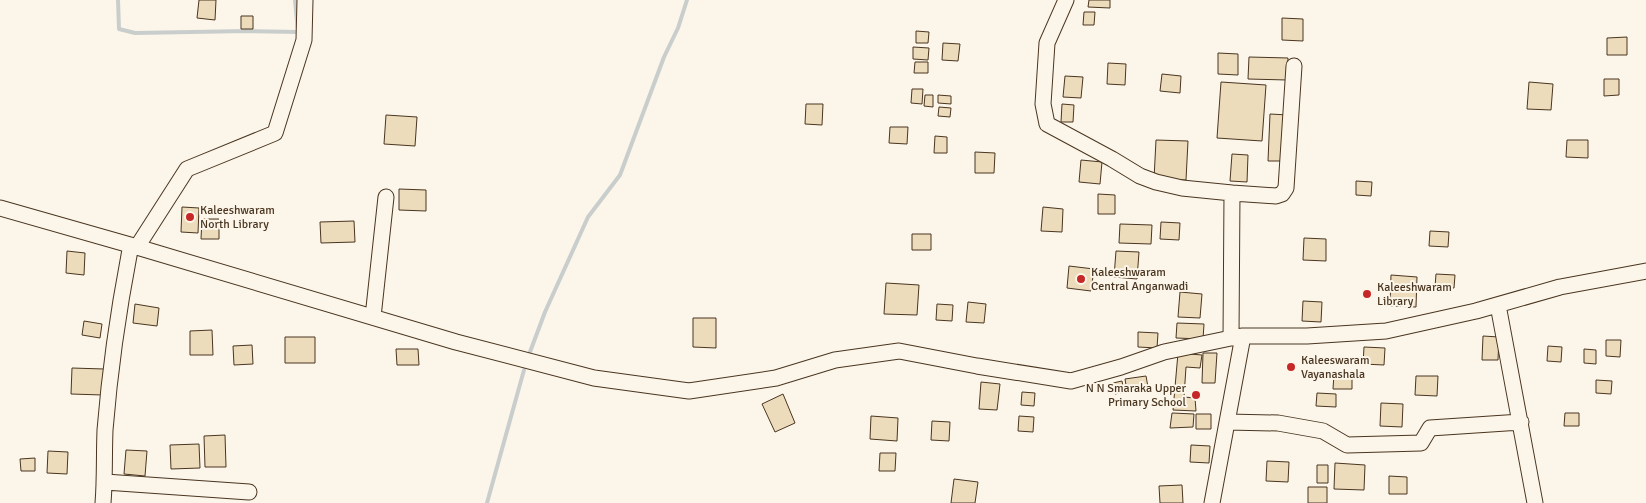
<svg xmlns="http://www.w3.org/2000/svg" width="1646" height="503" viewBox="0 0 1646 503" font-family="Signika,sans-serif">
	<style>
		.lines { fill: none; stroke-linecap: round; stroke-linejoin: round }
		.stream { stroke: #c9cecd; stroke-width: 4 }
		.building { fill: #ecdcbc; stroke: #4a3520 }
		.minor-casing { stroke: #4a3520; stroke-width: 17 }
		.minor { stroke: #fbf6e9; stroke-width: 15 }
		.poi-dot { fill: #c62828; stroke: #fbf6e9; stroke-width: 2 }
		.labels { text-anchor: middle; stroke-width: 4; stroke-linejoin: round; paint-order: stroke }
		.poi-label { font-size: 12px; fill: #4a3520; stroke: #fbf6e9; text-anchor: start }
	</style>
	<rect width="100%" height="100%" fill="#fbf6e9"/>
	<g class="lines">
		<!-- stream -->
		<path class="stream" d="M118,0L119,29L135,33L247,31L298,32L295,0
			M530,352L545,312L588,217L620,175L664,57L678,28L687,0
			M487,503L524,370"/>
	</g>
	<!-- building -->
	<path class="building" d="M199,0H216L215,20L197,18Z
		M1089,0H1110V8L1088,7Z
		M1084,12H1095L1094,25H1083Z
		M241,16H253V29H241Z
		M1282,18L1303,19V41L1282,40Z
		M916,31L929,32L928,43H916Z
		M1627,37V55H1607V38Z
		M943,43L960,44L958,61L942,60Z
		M913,47L929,48L928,60L913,59Z
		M1218,53L1238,54V75L1218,74Z
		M1249,57L1288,58L1287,80L1248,79Z
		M915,62H928V73H914Z
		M1108,63L1126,64L1125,85L1107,84Z
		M1162,74L1181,76L1180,93L1160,91Z
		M1065,76L1083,77L1081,98L1063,97Z
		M1604,79H1619V95L1604,96Z
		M1221,82L1266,85L1262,141L1217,138Z
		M1529,82L1553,84L1551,110L1527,109Z
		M912,89H923L922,104L911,103Z
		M925,95H933V107L924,106Z
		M938,95L951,96V104L938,103Z
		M806,104H823L822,125L805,124Z
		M1062,104L1074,105L1073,122H1061Z
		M939,107L951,108L950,117L938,116Z
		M1270,114L1288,115L1286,161H1268Z
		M386,115L417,117L415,146L384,144Z
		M890,127H908L907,144L889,143Z
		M935,136L947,137V153H934Z
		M1156,140L1188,141L1186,180L1154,179Z
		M1567,140H1588V158L1566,157Z
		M975,152L995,153L994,173H975Z
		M1232,154L1248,155L1247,182L1230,181Z
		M1081,160L1102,162L1100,184L1079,182Z
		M1356,181L1372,182L1371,196L1356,195Z
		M399,189L426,190V211L399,210Z
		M1098,194L1115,195V214H1098Z
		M182,207L199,208L198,233L181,232Z
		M1043,207L1063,209L1062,232L1041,231Z
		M202,219H219V239H201Z
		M354,221L355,242L321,243L320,222Z
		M1161,222L1180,223L1179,240L1160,239Z
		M1120,224L1152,225L1151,244L1119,243Z
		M1430,231L1449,232L1448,247L1429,246Z
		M912,234H931V250H912Z
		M1304,238L1326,239V261L1303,260Z
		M67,251L85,253L84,275L66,273Z
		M1116,251L1139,252L1137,279L1114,277Z
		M1069,266L1094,269L1091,291L1067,288Z
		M1436,274L1455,275L1454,288L1435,287Z
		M1391,275L1417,277L1416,307L1390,306Z
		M886,283L919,285L917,315L884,314Z
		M1180,292L1202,294L1200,318L1178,317Z
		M1303,301L1322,302L1321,322L1302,321Z
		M968,302L986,304L984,323L966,322Z
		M135,304L159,308L157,326L133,323Z
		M937,304L953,305L952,321L936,320Z
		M693,318H716V348L693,347Z
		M84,321L102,324L100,338L82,335Z
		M1177,323L1204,324L1203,339L1176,338Z
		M212,330L213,355H190V331Z
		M1138,332L1158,333L1157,348L1138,347Z
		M1483,336L1499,337L1498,360H1482Z
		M285,337H315V363H285Z
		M1606,340H1621L1620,357L1606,356Z
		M252,345L253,364L234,365L233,346Z
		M1548,346L1562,347L1561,362L1547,361Z
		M1364,347L1385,348L1384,365L1363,364Z
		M396,349H418L419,365H397Z
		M1584,349L1596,350V364L1584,363Z
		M1178,353L1202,355L1200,368L1186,367L1184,397L1195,398L1196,411L1173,410Z
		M1203,353H1217L1215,383H1202Z
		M72,368L104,369L103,395L71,394Z
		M1334,374L1352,375V389H1333Z
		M1146,376L1148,387L1127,391L1125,379Z
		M1416,376H1438L1437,396L1415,395Z
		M1596,380L1612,381L1611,394L1596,393Z
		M1122,381L1124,392L1115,394L1113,383Z
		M981,382L1000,384L997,410L979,409Z
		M1022,392L1035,393L1034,406L1021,405Z
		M1317,393L1336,394V407L1316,406Z
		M783,394L795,423L775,432L762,404Z
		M1381,403L1403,404L1402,427L1380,426Z
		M1172,413L1194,414L1193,427L1170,428Z
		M1565,413H1579V426H1564Z
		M1196,414H1211V429H1196Z
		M871,416L898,418L897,441L870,439Z
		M1019,416L1034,417L1033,432L1018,431Z
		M932,421L950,422L949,441L931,440Z
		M225,435L226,467H205L204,436Z
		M199,444L200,468L171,469L170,445Z
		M1191,445L1210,446L1209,463L1190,462Z
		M126,450L147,451L145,476L124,474Z
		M48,451L68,452L67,474L47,473Z
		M880,453H896L895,471H879Z
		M35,458V471H21L20,459Z
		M1267,461L1289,462L1288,482L1266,481Z
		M1335,463L1365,465L1364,490L1334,489Z
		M1317,465H1328V483H1317Z
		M1389,476L1407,477V494H1389Z
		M954,479L978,482L975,503H951Z
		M1182,485L1183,503H1160L1159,486Z
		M1308,487H1327V503H1308Z"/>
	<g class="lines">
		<!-- minor casing -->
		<g class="minor-casing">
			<path id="minor" d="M1066,0L1047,43L1043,104L1047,124L1112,159L1140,176L1156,182L1182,188L1232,193
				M0,208L137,247L456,342L594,378L689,391L776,378L835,360L899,351L977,366L1071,381L1121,367L1164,352L1231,338L1243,336H1307L1386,331L1476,311L1560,287L1646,271
				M137,247L187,169L275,133L304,40L305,0
				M1498,305L1535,503
				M373,317L386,197
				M1231,338L1232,193L1276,196L1282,194L1286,188L1294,66
				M1227,422L1278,423L1323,431L1347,445L1421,443L1430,428L1521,422
				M105,482L249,492
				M103,503C105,479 104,455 105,430C110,368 119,306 131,245
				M1212,503L1243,336"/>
		</g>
		<!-- minor -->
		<use href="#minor" class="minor"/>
	</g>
	<!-- markers -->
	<g class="poi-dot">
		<circle cx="190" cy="217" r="5"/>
		<circle cx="1081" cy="279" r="5"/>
		<circle cx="1367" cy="294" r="5"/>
		<circle cx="1291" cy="367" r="5"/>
		<circle cx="1196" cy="395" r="5"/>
	</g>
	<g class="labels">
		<!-- poi labels -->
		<g class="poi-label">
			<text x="200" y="214">Kaleeshwaram<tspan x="200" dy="14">North Library</tspan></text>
			<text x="1091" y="276">Kaleeshwaram<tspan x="1091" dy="14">Central Anganwadi</tspan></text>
			<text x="1377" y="291">Kaleeshwaram<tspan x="1377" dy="14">Library</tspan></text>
			<text x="1301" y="364">Kaleeswaram<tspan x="1301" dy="14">Vayanashala</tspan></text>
			<text x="1186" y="392" text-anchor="end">N N Smaraka Upper<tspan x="1186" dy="14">Primary School</tspan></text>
		</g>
	</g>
</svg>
